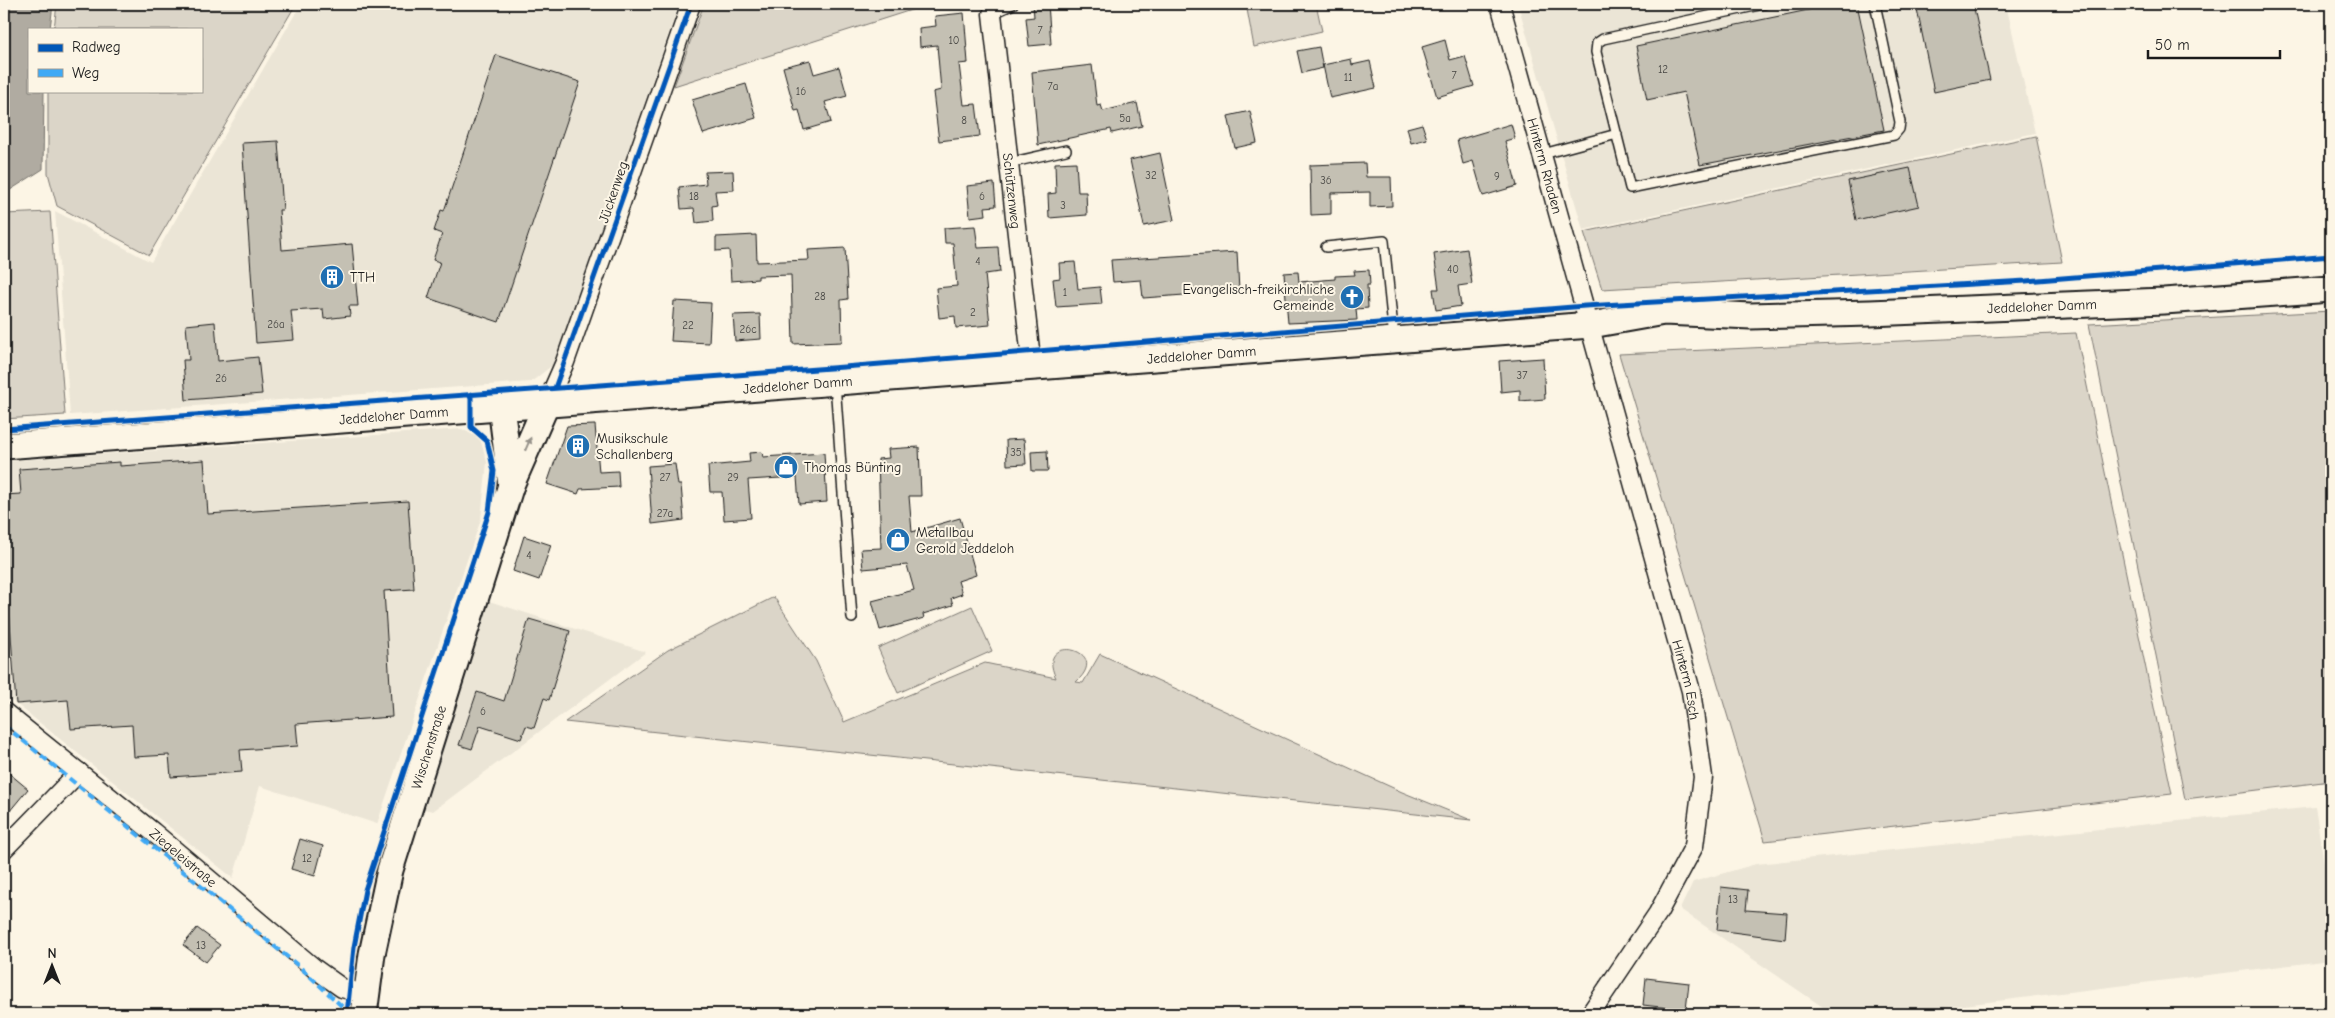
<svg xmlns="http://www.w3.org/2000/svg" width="2335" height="1018" viewBox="0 0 2335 1018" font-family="'Comic Neue',sans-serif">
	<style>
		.built { fill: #ebe5d6 }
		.green { fill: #dbd5c8; stroke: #7c7872 }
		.water { fill: #b0aba1; stroke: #75726c }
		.building { fill: #c4c0b3; stroke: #1c1c1c }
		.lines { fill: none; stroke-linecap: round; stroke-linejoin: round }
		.lane-casing { stroke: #1c1c1c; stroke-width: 12 }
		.street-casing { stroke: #1c1c1c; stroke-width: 21 }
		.secondary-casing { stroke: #1c1c1c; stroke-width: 29 }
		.lane { stroke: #fcf5e5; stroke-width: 9 }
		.street { stroke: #fcf5e5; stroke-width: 18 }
		.secondary { stroke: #fcf5e5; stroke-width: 25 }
		.quiet { stroke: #3fa9f5; stroke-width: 4; stroke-dasharray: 8 4; stroke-linecap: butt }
		.cycleway-casing { stroke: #fcf5e5; stroke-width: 8 }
		.cycleway { stroke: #0057b8; stroke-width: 5 }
		.oneway { fill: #97938b }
		.labels { text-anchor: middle; stroke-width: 4; stroke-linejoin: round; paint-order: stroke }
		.number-label { font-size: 11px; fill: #464542 }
		.street-label { font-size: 14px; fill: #1c1c1c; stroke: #fcf5e5 }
		.poi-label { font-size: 14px; fill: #1c1c1c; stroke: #fcf5e5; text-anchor: start }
	</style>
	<rect width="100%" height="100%" fill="#fcf5e5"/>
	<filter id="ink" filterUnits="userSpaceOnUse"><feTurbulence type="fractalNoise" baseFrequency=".02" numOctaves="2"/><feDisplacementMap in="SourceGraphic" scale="10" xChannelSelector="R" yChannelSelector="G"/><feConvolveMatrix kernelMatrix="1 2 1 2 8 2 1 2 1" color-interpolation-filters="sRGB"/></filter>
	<g filter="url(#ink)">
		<!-- built -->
		<path class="built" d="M301,4H679L554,364L531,382L70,415L55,211L151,262Z
			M1518,4H2006L2035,133L1583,230Z
			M462,429L480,439L487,462L481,519L377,824L260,786L233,878L4,694V461Z
			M489,601L646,652L433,811L424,809Z
			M2315,807L2331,909V960L1890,1014H1833L1680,909L1693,882L1756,864Z"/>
		<!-- green -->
		<path class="green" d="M57,4H296L149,255L57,206L48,173V91H201V29H54Z
			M704,4H930L674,86Z
			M1246,4H1316L1322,31L1254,47Z
			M2036,136L2062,262L1602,289L1584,232Z
			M50,212L65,415L4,419V214Z
			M2331,311V781L2185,799L2089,324Z
			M2076,333L2172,794L1765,841L1619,354Z
			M774,597L816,661L844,722L985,663L1056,678C1033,632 1115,648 1076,682L1083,683L1100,654L1402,792L1471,820L565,722L668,650Z
			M972,606L992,651L898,693L878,648Z"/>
		<!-- water -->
		<path class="water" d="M4,4H53L50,29H29V91H44L43,169L4,194Z"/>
		<!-- building -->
		<path class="building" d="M1033,4H1048L1051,44L1029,46L1026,18L1034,17Z
			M1837,4H1857L1884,130L1700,165L1684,92L1647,100L1636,46Z
			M1916,4H1973L1990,80L1934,92Z
			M964,13L968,63L959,64L964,105L976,104L980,136L939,141L933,92L941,90L937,45L920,47L919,28L936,26L935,16Z
			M1445,40L1450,60L1465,56L1474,86L1437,97L1422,47Z
			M1319,47L1323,68L1302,73L1297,51Z
			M496,55L580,82L499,322L428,298L440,262L433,260L442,234L434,231L441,210L444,211Z
			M1351,59L1352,65L1370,61L1376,88L1330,98L1323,65Z
			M810,60L814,74L839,67L847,96L825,102L831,122L804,130L799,110L795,111L783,67Z
			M1092,65L1097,106L1101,105L1103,111L1137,103L1142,126L1112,133L1111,129L1038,145L1032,72Z
			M746,84L756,118L703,134L692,100Z
			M1250,111L1257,143L1235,148L1228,116Z
			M1422,124L1427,139L1411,143L1407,128Z
			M1511,124L1515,138L1505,141L1517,186L1483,196L1473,161L1463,164L1457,140Z
			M278,141L283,210H279L282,250L352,244L358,306H349L350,316L324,319L323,309L291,311L294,340L256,343L242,143Z
			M1160,153L1174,220L1144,226L1130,160Z
			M1076,162L1078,192H1086L1087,215L1049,218L1048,194L1056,193L1055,163Z
			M1365,163L1366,177H1391L1392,206L1370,207V192L1331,193V214L1311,215L1310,165Z
			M1910,168L1919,206L1856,220L1848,181Z
			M733,171L734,190L715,191L717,205L712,206L713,221L696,223L694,208L681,209L679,187L706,184L705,172Z
			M994,183L996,206L985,207L986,215L970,217L967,186Z
			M975,226L978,248L998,247L1000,272L985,274L990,325L956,328L955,316L939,318L936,288L957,286L953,243H945L944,228Z
			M756,235L757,262L809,260L808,250L845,248L848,299L841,300L842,342L793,344L791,275L758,276V279L731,281L729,250L716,251V237Z
			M1467,249L1472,284L1458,286L1461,306L1436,310L1433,289H1439L1434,254Z
			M1237,252L1239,291L1143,298L1141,280L1113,282L1111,260Z
			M1075,262L1078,289L1100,287L1102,304L1056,307L1053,279L1060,278L1059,263Z
			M1369,270L1370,285H1367L1368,308L1356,309L1357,320L1288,323L1284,273L1298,272L1299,282L1335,279V276L1355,275L1354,271Z
			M674,301L711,303L709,343L671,341Z
			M760,314L761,339L735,341L733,315Z
			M215,322L218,361L258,357L262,394L186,400L183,360H189L186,325Z
			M1543,358L1545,399L1520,401V390L1501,392L1499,361Z
			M595,425L599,472L618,471L619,487L580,489L578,494L547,484L567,426Z
			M1024,439L1026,464L1007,465L1006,440Z
			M919,447L921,496H909L912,532L960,518L976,575L958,581L962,594L951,598L953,605L923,614L924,618L880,630L872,601L914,590L907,565L863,569L861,549L881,548L878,459L889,458L888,449Z
			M1047,451L1048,471H1032L1031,452Z
			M762,452L763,457L824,453L827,502L799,504L797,477L748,480L751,518L724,520L722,492H710L708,466L750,462L749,453Z
			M204,460L208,514L408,501L414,589L384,591L392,717L296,724L298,746L240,750L242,772L171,777L169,755L134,757L132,725L71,729L68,700L16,704L7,582L4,583V495L21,494L19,469L120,462V466Z
			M675,464L678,485H681L684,520L652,524L648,466Z
			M524,536L551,545L539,580L513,571Z
			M529,619L570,631L549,700L544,698L534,728L526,726L521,739L480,726L472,749L459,745L477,692L504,701Z
			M4,769L28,789L4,818Z
			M300,839L323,846L315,876L291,869Z
			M1721,887L1748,890L1746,910L1787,913L1785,939L1717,930Z
			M197,928L220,945L206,962L183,945Z
			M1646,978L1689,983L1686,1010L1643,1005Z"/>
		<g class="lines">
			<!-- lane casing -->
			<g class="lane-casing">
				<path id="lane" d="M1764,4L1603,39L1597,43L1596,52L1630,188L1894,135L1899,129L1900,122L1875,4
					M992,14L1013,4
					M1543,154L1617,134
					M1009,163L1066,150
					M1326,247L1384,241L1394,338
					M835,383L852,618"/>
			</g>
			<!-- street casing -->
			<g class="street-casing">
				<g id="street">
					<path id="s1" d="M1500,4L1691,691L1703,777L1694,846L1658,913L1590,1014"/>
					<path id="s2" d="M992,14L1032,367"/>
					<path d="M547,403L565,362L691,4"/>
					<path id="s3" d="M4,712L153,832L314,968L342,988L367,995"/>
					<path d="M4,849L79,772"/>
				</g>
			</g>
			<!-- secondary casing -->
			<g class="secondary-casing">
				<g id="secondary">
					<path d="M501,406L511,485"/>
					<path id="s4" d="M4,446C533,403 1062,366 1591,325L1664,312L1751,316L1870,313L2164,301L2331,289"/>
					<path id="s5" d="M364,1014L372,954L390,870L511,485L547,403"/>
				</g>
			</g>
			<!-- lane -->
			<use href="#lane" class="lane"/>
			<!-- street -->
			<use href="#street" class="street"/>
			<!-- secondary -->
			<use href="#secondary" class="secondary"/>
			<!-- quiet -->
			<path class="quiet" d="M4,725L301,968L347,1011"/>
			<!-- cycleway casing -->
			<g class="cycleway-casing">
				<path id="cycleway" d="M555,388L691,4
					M4,429L844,367L1585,306L2026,281L2331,256
					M347,1014L354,947L365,890L489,512L494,471L487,441L471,427V394"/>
			</g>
			<!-- cycleway -->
			<use href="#cycleway" class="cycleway"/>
		</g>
		<!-- one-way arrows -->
		<defs><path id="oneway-solid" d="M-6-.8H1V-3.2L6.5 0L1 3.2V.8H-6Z" transform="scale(1.25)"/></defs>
		<use class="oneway" href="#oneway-solid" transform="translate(528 444) rotate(-67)"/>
	</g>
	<!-- icons -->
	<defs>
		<g id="building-disc" transform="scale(1.25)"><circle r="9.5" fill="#1f6fb2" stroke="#fcf5e5"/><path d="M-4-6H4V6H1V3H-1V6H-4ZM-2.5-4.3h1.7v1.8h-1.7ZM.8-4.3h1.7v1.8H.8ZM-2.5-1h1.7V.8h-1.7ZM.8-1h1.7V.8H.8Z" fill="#fff"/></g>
		<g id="church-disc" transform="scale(1.25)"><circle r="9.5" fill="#1f6fb2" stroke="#fcf5e5"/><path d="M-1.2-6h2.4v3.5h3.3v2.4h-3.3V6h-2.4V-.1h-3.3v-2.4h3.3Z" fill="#fff"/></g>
		<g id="shop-disc" transform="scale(1.25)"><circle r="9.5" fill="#1f6fb2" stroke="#fcf5e5"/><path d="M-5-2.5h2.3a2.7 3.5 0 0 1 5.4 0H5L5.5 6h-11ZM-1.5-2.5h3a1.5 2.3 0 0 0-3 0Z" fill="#fff"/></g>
	</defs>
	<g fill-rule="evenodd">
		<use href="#building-disc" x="332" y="277"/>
		<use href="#church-disc" x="1352" y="297"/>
		<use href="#building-disc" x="578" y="446"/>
		<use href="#shop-disc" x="786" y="467"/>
		<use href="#shop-disc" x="898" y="540"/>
	</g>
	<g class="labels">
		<!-- number labels -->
		<g class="number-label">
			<text x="1040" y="34">7</text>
			<text x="954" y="44">10</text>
			<text x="1663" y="73">12</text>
			<text x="1454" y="79">7</text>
			<text x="1348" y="81">11</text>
			<text x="1053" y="90">7a</text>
			<text x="801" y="95">16</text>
			<text x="1125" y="122">5a</text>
			<text x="964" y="124">8</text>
			<text x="1151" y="179">32</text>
			<text x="1497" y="180">9</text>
			<text x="1326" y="184">36</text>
			<text x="694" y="200">18</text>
			<text x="982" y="200">6</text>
			<text x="1063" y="209">3</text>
			<text x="978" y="265">4</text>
			<text x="1453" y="273">40</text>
			<text x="1065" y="296">1</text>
			<text x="820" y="300">28</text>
			<text x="973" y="316">2</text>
			<text x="276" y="328">26a</text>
			<text x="688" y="329">22</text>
			<text x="748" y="333">26c</text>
			<text x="1522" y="379">37</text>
			<text x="221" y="382">26</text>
			<text x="1016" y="456">35</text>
			<text x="665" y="481">27</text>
			<text x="733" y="481">29</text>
			<text x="665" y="517">27a</text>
			<text x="529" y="559">4</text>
			<text x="483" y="715">6</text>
			<text x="307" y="862">12</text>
			<text x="1733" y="903">13</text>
			<text x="201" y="949">13</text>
		</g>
		<!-- street labels -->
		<g class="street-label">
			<text dy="5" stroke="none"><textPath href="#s1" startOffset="168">Hinterm Rhaden</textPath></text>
			<text dy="5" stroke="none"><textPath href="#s2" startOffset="178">Schützenweg</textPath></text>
			<text transform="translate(613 192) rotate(-71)" y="5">Jückenweg</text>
			<text dy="5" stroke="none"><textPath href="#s4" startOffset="2044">Jeddeloher Damm</textPath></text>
			<text dy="5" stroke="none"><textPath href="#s4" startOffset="1201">Jeddeloher Damm</textPath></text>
			<text dy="5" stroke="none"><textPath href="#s4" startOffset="796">Jeddeloher Damm</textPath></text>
			<text dy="5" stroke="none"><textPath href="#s4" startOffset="391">Jeddeloher Damm</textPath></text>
			<text dy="5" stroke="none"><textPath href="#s1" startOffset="701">Hinterm Esch</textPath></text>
			<text dy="5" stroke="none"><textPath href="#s5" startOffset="275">Wischenstraße</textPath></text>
			<text dy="5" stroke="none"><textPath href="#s3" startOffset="231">Ziegeleistraße</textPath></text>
		</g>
		<!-- poi labels -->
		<g class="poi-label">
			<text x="350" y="282">TTH</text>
			<text x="1334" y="294" text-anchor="end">Evangelisch-freikirchliche<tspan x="1334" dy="16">Gemeinde</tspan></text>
			<text x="596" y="443">Musikschule<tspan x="596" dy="16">Schallenberg</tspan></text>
			<text x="804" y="472">Thomas Bünting</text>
			<text x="916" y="537">Metallbau<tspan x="916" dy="16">Gerold Jeddeloh</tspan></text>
		</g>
	</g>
	<!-- margin -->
	<rect width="2335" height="1018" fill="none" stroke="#fcf5e5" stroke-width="20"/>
	<rect x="10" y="10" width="2315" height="998" fill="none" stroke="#1c1c1c" stroke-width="2" filter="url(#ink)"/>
	<!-- legend -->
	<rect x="28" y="28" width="175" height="65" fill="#fcf5e5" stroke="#a29e95"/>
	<rect x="38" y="44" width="25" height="8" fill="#0057b8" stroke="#a29e95"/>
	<text x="72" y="52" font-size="15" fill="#1c1c1c">Radweg</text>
	<rect x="38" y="69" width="25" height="8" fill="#3fa9f5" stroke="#a29e95"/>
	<text x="72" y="78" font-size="15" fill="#1c1c1c">Weg</text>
	<!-- north arrow -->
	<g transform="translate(52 966)" stroke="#fcf5e5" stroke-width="4" paint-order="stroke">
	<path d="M0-4L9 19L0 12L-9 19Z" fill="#1c1c1c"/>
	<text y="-8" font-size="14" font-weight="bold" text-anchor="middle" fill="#1c1c1c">N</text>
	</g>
	<!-- scale -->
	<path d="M2148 50v8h132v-8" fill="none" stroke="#1c1c1c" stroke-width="2.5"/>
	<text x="2155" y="50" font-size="15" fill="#1c1c1c" stroke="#fcf5e5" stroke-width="4" paint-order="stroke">50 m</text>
</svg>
